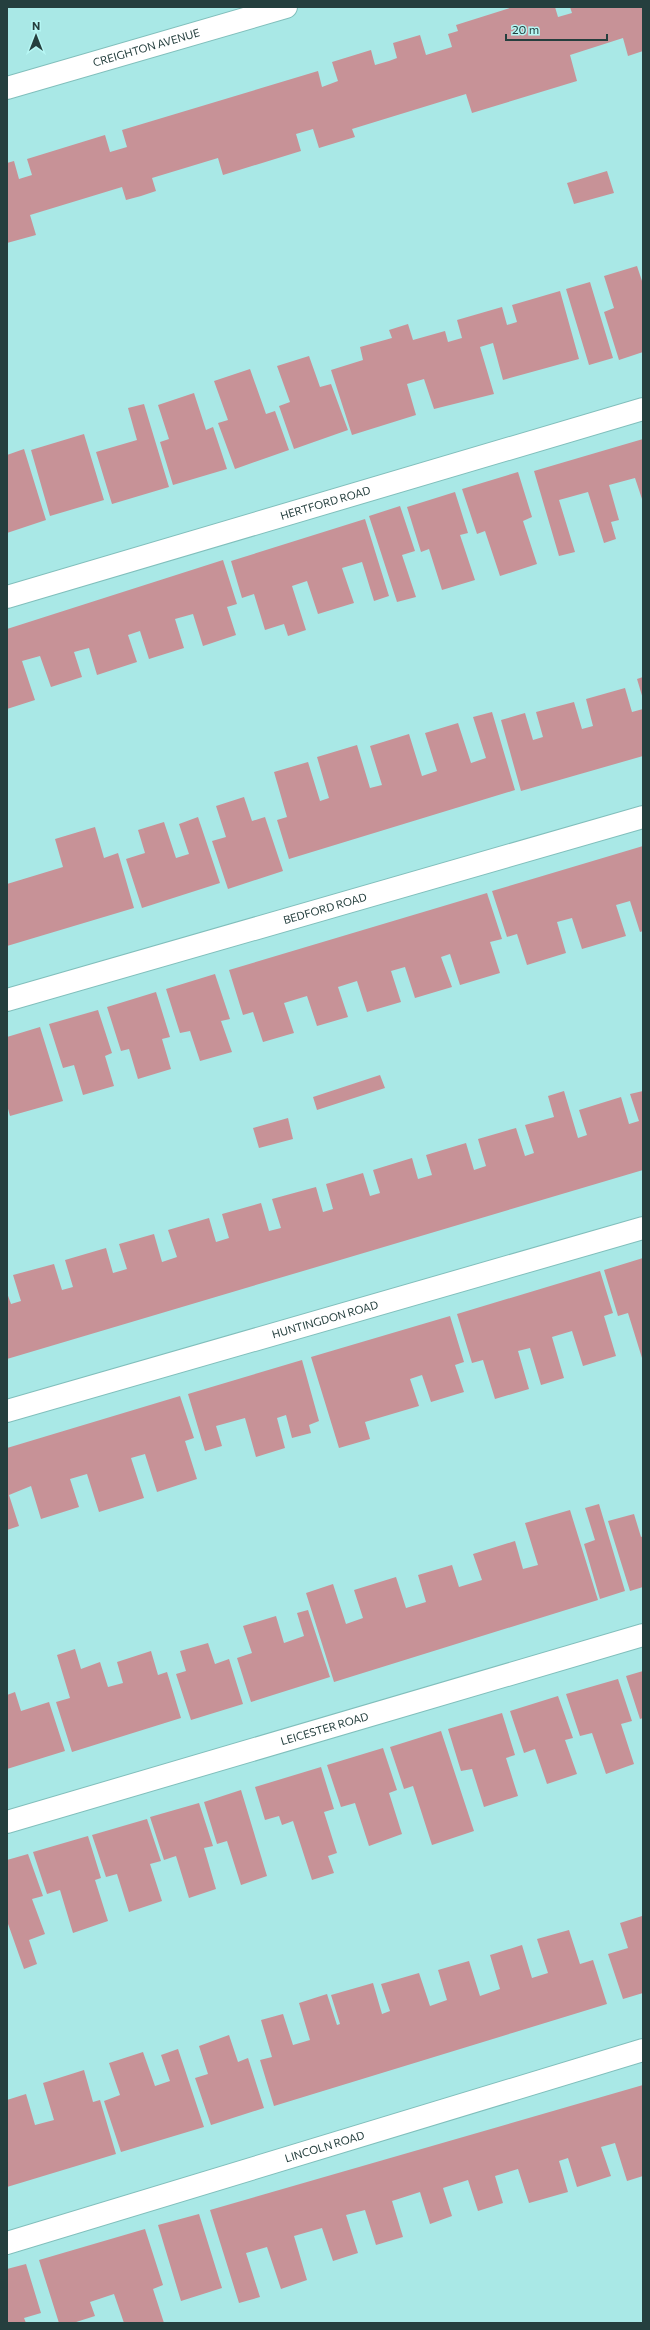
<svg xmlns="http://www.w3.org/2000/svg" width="650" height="2330" viewBox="0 0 650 2330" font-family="Commissioner,sans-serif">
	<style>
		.building { fill: #c79297 }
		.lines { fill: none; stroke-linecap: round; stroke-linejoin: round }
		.minor-casing { stroke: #81bfbc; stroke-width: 24 }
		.tertiary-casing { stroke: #81bfbc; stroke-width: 24 }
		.minor { stroke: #fff; stroke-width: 22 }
		.tertiary { stroke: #fff; stroke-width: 22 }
		.labels { text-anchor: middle; stroke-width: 3; stroke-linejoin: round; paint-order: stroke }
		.street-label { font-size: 11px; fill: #253f3e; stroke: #b6f6f3 }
	</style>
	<rect width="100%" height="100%" fill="#a9e8e6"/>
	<!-- building -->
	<path class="building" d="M513,7H555L558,17L572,13L570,7H643V51L628,56L623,38L570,55L577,81L472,113L466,94L352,129L355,137L319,148L313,129L296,134L301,151L223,175L218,158L152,178L156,191L141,196L126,200L122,187L30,215L36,235L7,243V163L14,161L19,179L32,175L27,159L105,135L110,152L127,147L122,130L318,71L322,87L338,81L332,62L371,50L375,65L389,61L397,58L393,43L420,35L426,55L452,47L448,34L458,31L456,25Z
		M607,171L614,193L574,204L567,183Z
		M637,266L643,284V352L619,360L604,312L614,308L604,276Z
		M590,282L613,358L589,365L566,289Z
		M560,291L579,359L503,380L493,343L480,347L494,394L434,409L424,379L407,384L416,415L352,435L331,370L363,360L360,347L392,338L389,330L408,324L413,340L445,331L448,342L462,338L457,320L502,307L507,325L517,322L512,305Z
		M309,356L320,387L331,384L348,430L294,449L279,406L290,402L277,366Z
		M250,369L266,414L275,411L289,450L235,469L218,423L228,420L214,381Z
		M194,393L206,430L213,427L227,469L173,485L160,442L169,439L158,405Z
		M144,404L169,487L112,504L96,452L137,440L128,408Z
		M84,434L104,500L50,516L31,450Z
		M643,439V502L635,478L609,485L619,520L611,522L616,539L604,543L588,492L559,500L575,552L559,556L534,471Z
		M24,449L46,520L7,533V455Z
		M518,472L532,517L523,521L537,564L500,576L485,531L477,534L462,489Z
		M455,492L468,533L460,535L475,580L442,590L429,549L421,552L407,507Z
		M400,506L415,551L402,555L416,597L397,602L369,516Z
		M365,519L389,596L374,601L362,562L342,568L354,603L318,614L307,581L292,586L306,630L288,636L284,624L265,630L254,594L242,598L231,561Z
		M223,560L237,604L227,607L236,635L203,646L193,614L175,619L184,648L149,659L140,631L128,635L137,662L97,675L89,648L74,652L82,677L51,687L40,656L22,661L35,700L7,709V629Z
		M643,677V699L637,679Z
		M625,688L632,712L643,709V756L521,791L501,720L525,713L533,740L543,737L536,712L574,702L582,729L593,726L586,699Z
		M492,712L515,790L289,859L277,820L287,817L274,772L308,762L320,801L329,798L317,757L357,745L370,788L382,785L370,746L409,734L422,776L437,771L425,733L458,723L471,763L486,758L473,717Z
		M244,797L252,821L265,817L283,871L228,889L212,841L226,837L216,806Z
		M198,817L220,883L142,908L126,859L145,853L138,830L164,822L176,858L189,854L179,824Z
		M95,827L104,858L118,853L134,908L7,946V884L63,867L55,839Z
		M643,846V931L640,932L630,901L616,905L626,936L582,949L572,918L557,922L566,953L527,965L517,934L507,937L492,891Z
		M487,893L502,939L490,942L500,973L460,985L450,954L441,957L452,987L415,998L405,967L391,971L401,1002L367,1012L357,981L338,987L348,1017L317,1026L307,996L284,1003L294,1033L263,1042L253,1012L243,1015L229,970Z
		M215,974L230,1019L221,1021L232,1052L200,1061L190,1031L180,1033L166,989Z
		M156,992L170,1037L162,1039L171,1069L138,1079L129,1049L121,1051L107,1007Z
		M98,1010L112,1053L105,1056L114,1086L83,1095L74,1065L63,1068L49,1024Z
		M40,1027L63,1101L10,1116L7,1105V1037Z
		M380,1075L385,1088L317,1110L313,1097Z
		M564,1091L578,1138L587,1135L579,1110L621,1097L629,1124L639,1121L630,1094L643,1091V1170L7,1359V1293L11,1304L21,1301L13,1275L54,1264L62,1290L73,1287L65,1260L106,1248L113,1273L127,1269L119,1244L154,1234L162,1262L177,1257L168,1230L209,1218L216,1242L229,1238L222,1214L261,1203L269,1231L281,1228L272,1199L316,1187L323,1212L333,1209L326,1184L363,1173L370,1196L380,1193L373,1170L412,1158L418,1179L432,1175L426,1155L466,1143L474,1170L486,1166L478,1139L516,1128L525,1156L534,1153L525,1125L554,1117L548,1096Z
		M288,1118L293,1139L259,1148L253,1128Z
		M643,1258V1358H642L628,1313L618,1316L604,1270Z
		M600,1271L613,1313L604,1316L616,1356L583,1366L572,1331L552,1337L564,1378L541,1385L530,1348L518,1351L529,1389L495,1399L483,1360L472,1363L457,1314Z
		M450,1316L464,1362L455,1365L464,1392L431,1402L422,1375L410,1379L419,1406L365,1422L370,1439L339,1448L311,1357Z
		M302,1360L319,1421L309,1425L311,1433L292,1438L286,1415L277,1418L285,1448L256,1457L245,1418L216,1426L222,1446L205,1451L188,1394Z
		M180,1396L194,1438L185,1441L197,1479L157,1492L145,1454L131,1458L144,1498L99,1512L87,1474L70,1479L79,1507L41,1519L31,1486L9,1495L19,1526L7,1530V1448Z
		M599,1504L625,1591L600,1599L584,1544L595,1540L585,1508Z
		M570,1510L598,1600L334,1682L306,1593L333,1584L346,1624L363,1618L354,1590L396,1577L406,1608L426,1602L418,1575L452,1565L459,1587L482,1580L473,1554L515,1541L523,1569L538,1565L525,1523Z
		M634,1514L641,1537L643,1536V1587L630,1591L608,1521Z
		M308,1610L330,1677L251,1702L237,1658L252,1653L243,1626L276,1616L284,1643L304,1636L297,1613Z
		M208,1643L215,1664L229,1659L243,1704L191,1720L176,1674L186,1671L180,1651Z
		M75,1649L81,1669L100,1662L108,1687L123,1683L117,1662L151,1651L158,1675L167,1672L181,1718L72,1752L56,1702L70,1698L57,1655Z
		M643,1671V1718L640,1719L626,1676Z
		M618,1679L632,1721L621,1724L634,1764L606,1774L592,1733L580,1736L566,1694Z
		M15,1692L21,1711L49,1702L65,1751L7,1769V1695Z
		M558,1696L573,1738L565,1740L577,1774L547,1784L535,1749L524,1753L510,1711Z
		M502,1713L515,1755L506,1758L518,1796L484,1807L472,1769L461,1771L448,1729Z
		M441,1731L474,1831L432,1845L413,1786L404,1789L390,1747Z
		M383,1748L397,1790L389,1793L402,1834L369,1846L355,1803L341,1807L327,1765Z
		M321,1767L334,1809L324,1812L337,1853L328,1856L334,1873L312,1880L293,1821L282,1825L279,1816L265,1820L255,1787Z
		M241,1790L267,1876L241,1885L227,1841L217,1844L204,1802Z
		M199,1803L213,1846L204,1848L216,1889L189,1898L176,1856L164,1860L150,1817Z
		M147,1819L161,1861L150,1864L162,1901L129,1912L117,1874L106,1877L92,1835Z
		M88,1836L101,1878L95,1880L108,1921L73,1933L60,1890L47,1894L33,1852Z
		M28,1854L43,1896L32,1899L45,1934L29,1940L37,1964L24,1969L7,1921V1860Z
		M642,1916L643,1993L623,1999L608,1954L628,1948L620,1923Z
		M569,1930L580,1964L593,1960L607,2004L274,2106L260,2060L272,2057L261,2020L283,2014L293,2045L310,2040L299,2003L327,1994L337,2025L340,2024L331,1995L373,1983L382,2014L390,2011L381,1984L419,1973L430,2006L447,2000L438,1970L469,1961L480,1996L500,1989L490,1955L522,1945L532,1978L548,1973L537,1939Z
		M229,2035L238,2062L248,2058L264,2108L211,2125L195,2078L208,2074L199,2046Z
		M178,2049L204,2127L121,2152L104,2101L120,2095L109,2063L143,2052L155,2086L170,2081L161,2055Z
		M84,2070L93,2102L100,2100L116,2154L7,2187V2100L26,2094L35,2125L54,2120L43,2083Z
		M643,2085V2176L627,2181L615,2143L601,2147L611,2176L577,2187L568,2158L559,2161L568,2192L529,2203L518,2169L495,2176L503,2203L478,2211L468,2180L443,2188L452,2216L430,2224L420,2192L392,2201L403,2237L376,2245L365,2210L346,2215L358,2253L333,2261L322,2228L294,2236L307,2280L281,2289L267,2247L246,2253L260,2297L239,2303L210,2210Z
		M199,2214L222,2288L181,2301L158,2225Z
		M145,2229L163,2285L153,2289L164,2323H124L114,2294L90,2302L95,2316L73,2323H59L39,2260Z
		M26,2264L41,2313L24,2318L26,2323H7V2269Z"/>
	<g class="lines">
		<!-- minor casing -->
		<g class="minor-casing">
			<g id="minor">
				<path id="s1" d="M7,597L643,409"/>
				<path id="s2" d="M7,1000L643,817"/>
				<path id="s3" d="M7,1411L643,1228"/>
				<path id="s4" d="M7,1822L643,1635"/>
				<path id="s5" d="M7,2243L643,2050"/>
			</g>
		</g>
		<!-- tertiary casing -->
		<g class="tertiary-casing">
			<g id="tertiary">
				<path id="s6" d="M7,88L286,7"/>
			</g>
		</g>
		<!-- minor -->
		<use href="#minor" class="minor"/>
		<!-- tertiary -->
		<use href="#tertiary" class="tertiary"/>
	</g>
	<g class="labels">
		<!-- street labels -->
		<g class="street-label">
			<text dy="4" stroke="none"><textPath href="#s6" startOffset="145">CREIGHTON AVENUE</textPath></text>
			<text dy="4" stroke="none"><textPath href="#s1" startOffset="332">HERTFORD ROAD</textPath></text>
			<text dy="4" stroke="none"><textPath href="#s2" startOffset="331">BEDFORD ROAD</textPath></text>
			<text dy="4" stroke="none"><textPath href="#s3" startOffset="331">HUNTINGDON ROAD</textPath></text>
			<text dy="4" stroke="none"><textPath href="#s4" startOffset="331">LEICESTER ROAD</textPath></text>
			<text dy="4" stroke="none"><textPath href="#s5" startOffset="332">LINCOLN ROAD</textPath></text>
		</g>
	</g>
	<!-- border -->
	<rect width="650" height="2330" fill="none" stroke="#253f3e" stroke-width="16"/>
	<!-- north arrow -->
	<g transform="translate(36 36)" stroke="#b6f6f3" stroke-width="3" paint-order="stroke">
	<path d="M0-3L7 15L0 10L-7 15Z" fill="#253f3e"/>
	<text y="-6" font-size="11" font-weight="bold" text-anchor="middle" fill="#253f3e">N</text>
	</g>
	<!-- scale -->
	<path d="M506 34v6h101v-6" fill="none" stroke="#253f3e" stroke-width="2"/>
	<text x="512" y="34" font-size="12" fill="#253f3e" stroke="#b6f6f3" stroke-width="3" paint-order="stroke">20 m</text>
</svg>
